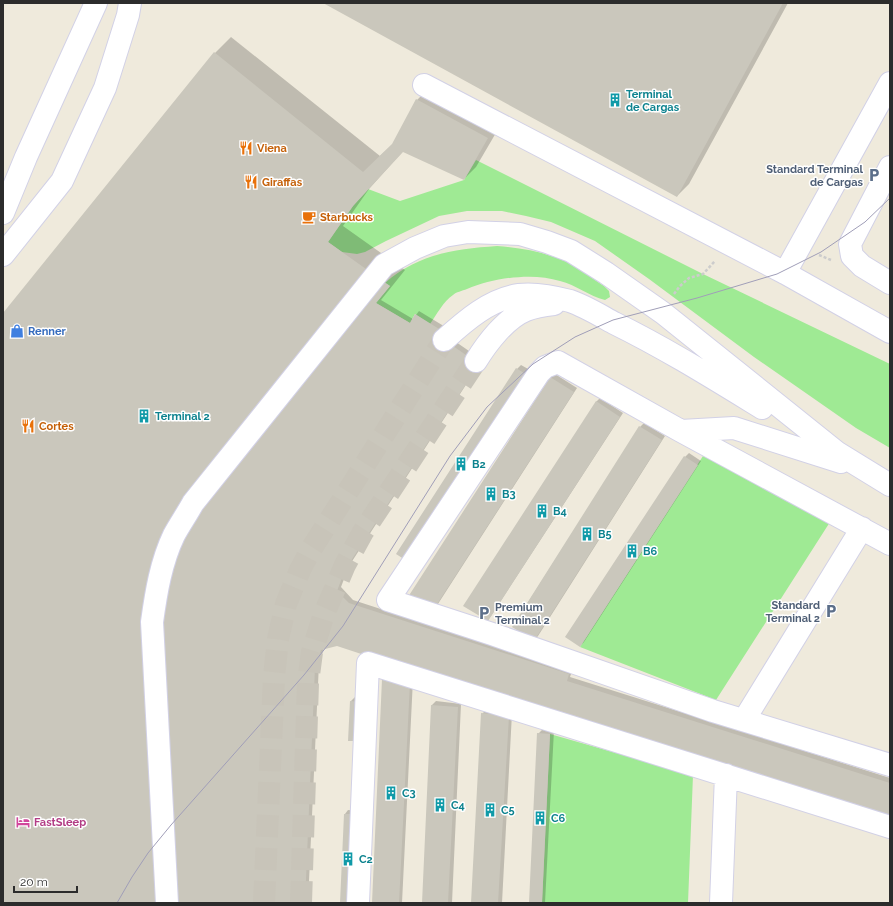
<svg xmlns="http://www.w3.org/2000/svg" width="893" height="906" viewBox="0 0 893 906" font-family="Raleway,sans-serif">
	<style>
		.green { fill: #9fea94 }
		.shadow { fill: #0003 }
		.building { fill: #cac7bc }
		.lines { fill: none; stroke-linecap: round; stroke-linejoin: round }
		.minor-tunnel { stroke: #c8c4b9; stroke-width: 22; stroke-dasharray: 22 11; stroke-linecap: butt }
		.minor-casing { stroke: #d2d1e6; stroke-width: 24 }
		.path { stroke: #ccc; stroke-width: 2.5; stroke-dasharray: 3 2; stroke-linecap: butt }
		.minor { stroke: #fff; stroke-width: 22 }
		.tram { stroke: #a09eb8; stroke-width: 1 }
		.labels { text-anchor: middle; stroke-width: 3; stroke-linejoin: round; paint-order: stroke }
		.culture-label { font-size: 11px; font-weight: bold; fill: #0d838f; stroke: #fff; text-anchor: start }
		.food-label { font-size: 11px; font-weight: bold; fill: #c56008; stroke: #fff; text-anchor: start }
		.service-label { font-size: 11px; font-weight: bold; fill: #4e5e75; stroke: #fff; text-anchor: end }
		.shop-label { font-size: 11px; font-weight: bold; fill: #366cbe; stroke: #fff; text-anchor: start }
		.hotel-label { font-size: 11px; font-weight: bold; fill: #b23c85; stroke: #fff; text-anchor: start }
	</style>
	<rect width="100%" height="100%" fill="#efeadc"/>
	<!-- green -->
	<path class="green" d="M476,160L703,274L890,364V448L856,428L754,357L649,279L595,241L551,222L526,216L502,211H467L439,216L386,241L365,252L357,254L342,252L328,242L353,206L368,189L400,201L464,180Z
		M497,246C521,248 545,252 567,262C580,268 592,278 604,286L609,291L610,297L605,300C589,296 576,285 560,281C532,272 494,278 467,289C462,291 456,292 453,295C443,302 437,314 430,324L415,314L410,323L376,303L390,286L385,283C418,254 455,249 497,246Z
		M703,456L830,522L716,700L580,647Z
		M550,734L693,775L688,903H542Z"/>
	<!-- shadow -->
	<path class="shadow" d="M325,3H788L689,184L677,196Z
		M231,37L380,156L393,144L417,100L429,88L500,126L476,167L464,179L403,151L369,189L343,226L405,270L381,300L413,319L419,311L447,328L443,333L482,360L349,566L341,587L353,600L572,671L570,677L890,778V822L561,711L560,713L337,645L324,648L319,663L308,903H3V315L215,53Z
		M521,365L530,370L410,556L517,369Z
		M555,374L577,388L436,607L410,596L551,377Z
		M600,398L623,413L491,616L487,620L596,402Z
		M644,423L665,436L538,636L534,640L513,626L640,427Z
		M689,453L701,461L584,642L580,646L685,457Z
		M413,679L402,903H373L383,680Z
		M355,697L365,698L363,736L351,701Z
		M436,701L461,704L452,903H423L432,705Z
		M486,710L512,713L502,903H472L482,714Z
		M542,730H554L545,903H530L538,734Z
		M348,810L359,811L341,903L345,814Z"/>
	<!-- building -->
	<path class="building" d="M323,3H783L677,197Z
		M214,52L363,172L392,144L416,99L488,138L464,180L403,152L353,206L328,242L390,286L376,303L410,323L415,314L444,332L440,337L479,364L345,570L337,591L349,603L569,674L567,681L890,783V823L559,711L556,718L337,646L321,650L315,667L305,903H3V313Z
		M516,368L527,375L407,561L396,554Z
		M550,377L574,392L432,612L408,597Z
		M596,401L620,417L488,621L463,606Z
		M639,426L662,440L534,641L512,627Z
		M684,456L698,465L580,647L565,637Z
		M382,679L410,683L399,903H372Z
		M350,701L362,702L360,741H348Z
		M431,705L458,707L448,903H422Z
		M481,713L509,716L498,903H471Z
		M537,733L550,734L542,903H529Z
		M344,814H356L352,903H340Z"/>
	<g class="lines">
		<!-- minor-tunnel -->
		<path class="minor-tunnel" d="M264,903L274,677L278,639L286,604L300,570L310,551L444,340
			M301,903L308,683L312,652L324,614L345,565L363,532L476,361"/>
		<!-- minor casing -->
		<g class="minor-casing">
			<path id="minor" d="M424,85L785,273L890,332
				M890,167L850,244L852,256L862,266L890,283
				M3,213L26,157L96,3
				M3,255L62,181L105,88L128,15L130,3
				M785,273L890,83
				M444,340C465,321 490,299 519,295C535,293 555,297 570,301C585,306 601,316 614,323C665,348 713,378 762,408
				M476,361C487,343 506,318 526,310C536,306 545,305 554,304
				M681,431L734,428L841,462
				M828,447L890,485
				M890,544L681,431L558,362L545,367L539,373L388,600L492,634L713,711L890,765
				M744,720L862,528
				M167,903L152,622C156,593 161,562 174,535C180,524 187,514 193,503L384,265L415,248L444,236L468,232L520,234L547,242L571,251L606,273L663,313L839,454
				M358,903L368,663L890,827
				M721,903L726,775"/>
		</g>
		<!-- path -->
		<path class="path" d="M819,255L831,260
			M674,294L680,286L689,278L703,274L715,261"/>
		<!-- minor -->
		<use href="#minor" class="minor"/>
		<!-- tram -->
		<path class="tram" d="M117,903L132,877L148,853L171,825L304,675L343,626L450,456L487,407L533,364L575,337L613,320L697,298L777,274L821,252L865,222L890,198"/>
	</g>
	<!-- icons -->
	<defs>
		<g id="building-bare" transform="scale(1.08)"><path d="M-4-6H4V6H1V3H-1V6H-4ZM-2.5-4.3h1.7v1.8h-1.7ZM.8-4.3h1.7v1.8H.8ZM-2.5-1h1.7V.8h-1.7ZM.8-1h1.7V.8H.8Z" fill="#0f9aa8" stroke="#fff" stroke-width="2.5" paint-order="stroke"/></g>
		<g id="restaurant-bare" transform="scale(1.08)"><path d="M-5-6h1v4h1v-4h1v4h1v-4h1v5L-1.5 .5V6h-2V.5L-5-1ZM5-6V6H3V1.5H1.5Q1.5-4 5-6Z" fill="#e8710a" stroke="#fff" stroke-width="2.5" paint-order="stroke"/></g>
		<g id="parking-bare" transform="scale(1.08)"><path d="M-3.5-5.5H1a3.5 3.5 0 0 1 0 7H-1V5.5H-3.5ZM-1-3.4V-.6H.8a1.4 1.4 0 0 0 0-2.8Z" fill="#5c6f8a" stroke="#fff" stroke-width="2.5" paint-order="stroke"/></g>
		<g id="cafe-bare" transform="scale(1.08)"><path d="M-5.5-4.5H6V0H3Q3 3.5 0 3.5H-2.5Q-5.5 3.5-5.5 0ZM3-3.2v2h1.7v-2ZM-6 4.5H4V6H-6Z" fill="#e8710a" stroke="#fff" stroke-width="2.5" paint-order="stroke"/></g>
		<g id="shop-bare" transform="scale(1.08)"><path d="M-5-2.5h2.3a2.7 3.5 0 0 1 5.4 0H5L5.5 6h-11ZM-1.5-2.5h3a1.5 2.3 0 0 0-3 0Z" fill="#3f7fe0" stroke="#fff" stroke-width="2.5" paint-order="stroke"/></g>
		<g id="hotel-bare" transform="scale(1.08)"><path d="M-6-4.5h1.5V1H6V5H4.5V3h-9V5H-6ZM-4 0a1.8 1.8 0 1 1 3.6 0ZM.5 0V-2.5h3Q6-2.5 6 0Z" fill="#d1479c" stroke="#fff" stroke-width="2.5" paint-order="stroke"/></g>
	</defs>
	<g fill-rule="evenodd">
		<use href="#building-bare" x="615" y="100"/>
		<use href="#restaurant-bare" x="246" y="148"/>
		<use href="#parking-bare" x="874" y="175"/>
		<use href="#restaurant-bare" x="251" y="182"/>
		<use href="#cafe-bare" x="309" y="217"/>
		<use href="#shop-bare" x="17" y="331"/>
		<use href="#building-bare" x="144" y="416"/>
		<use href="#restaurant-bare" x="28" y="426"/>
		<use href="#building-bare" x="461" y="464"/>
		<use href="#building-bare" x="491" y="494"/>
		<use href="#building-bare" x="542" y="511"/>
		<use href="#building-bare" x="587" y="534"/>
		<use href="#building-bare" x="632" y="551"/>
		<use href="#parking-bare" x="831" y="611"/>
		<use href="#parking-bare" x="484" y="613"/>
		<use href="#building-bare" x="391" y="793"/>
		<use href="#building-bare" x="440" y="805"/>
		<use href="#building-bare" x="490" y="810"/>
		<use href="#building-bare" x="540" y="818"/>
		<use href="#hotel-bare" x="23" y="822"/>
		<use href="#building-bare" x="348" y="859"/>
	</g>
	<g class="labels">
		<!-- culture labels -->
		<g class="culture-label">
			<text x="626" y="98">Terminal<tspan x="626" dy="13">de Cargas</tspan></text>
			<text x="155" y="420">Terminal 2</text>
			<text x="472" y="468">B2</text>
			<text x="502" y="498">B3</text>
			<text x="553" y="515">B4</text>
			<text x="598" y="538">B5</text>
			<text x="643" y="555">B6</text>
			<text x="402" y="797">C3</text>
			<text x="451" y="809">C4</text>
			<text x="501" y="814">C5</text>
			<text x="551" y="822">C6</text>
			<text x="359" y="863">C2</text>
		</g>
		<!-- food labels -->
		<g class="food-label">
			<text x="257" y="152">Viena</text>
			<text x="262" y="186">Giraffas</text>
			<text x="320" y="221">Starbucks</text>
			<text x="39" y="430">Cortes</text>
		</g>
		<!-- service labels -->
		<g class="service-label">
			<text x="863" y="173">Standard Terminal<tspan x="863" dy="13">de Cargas</tspan></text>
			<text x="820" y="609">Standard<tspan x="820" dy="13">Terminal 2</tspan></text>
			<text x="495" y="611" text-anchor="start">Premium<tspan x="495" dy="13">Terminal 2</tspan></text>
		</g>
		<!-- shop labels -->
		<g class="shop-label">
			<text x="28" y="335">Renner</text>
		</g>
		<!-- hotel labels -->
		<g class="hotel-label">
			<text x="34" y="826">FastSleep</text>
		</g>
	</g>
	<!-- border -->
	<rect width="893" height="906" fill="none" stroke="#2c2c2c" stroke-width="8"/>
	<!-- scale -->
	<path d="M14 886v6h63v-6" fill="none" stroke="#2c2c2c" stroke-width="2"/>
	<text x="20" y="886" font-size="12" fill="#2c2c2c" stroke="#ffffff" stroke-width="3" paint-order="stroke">20 m</text>
</svg>
